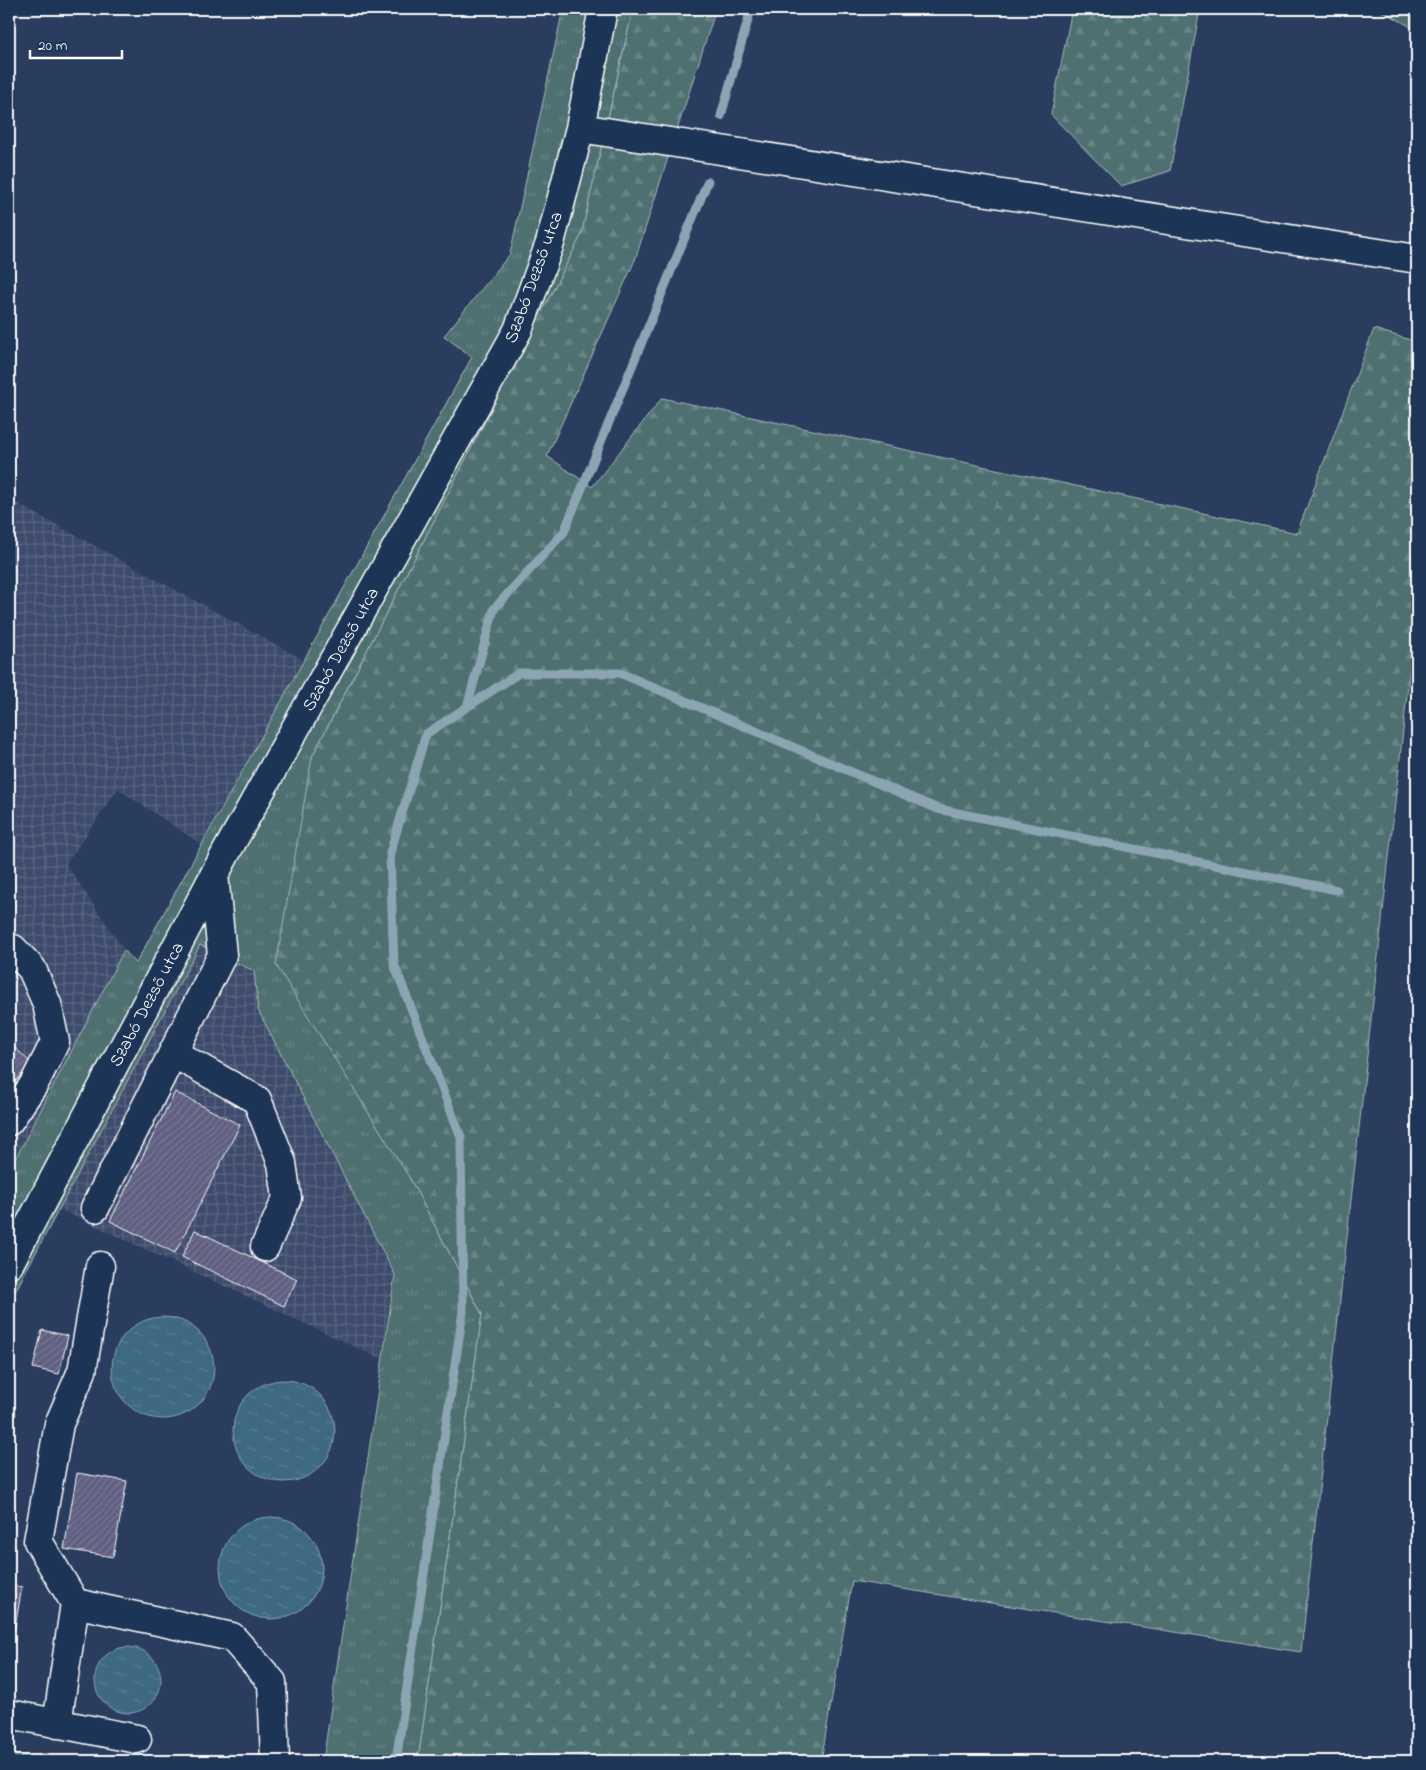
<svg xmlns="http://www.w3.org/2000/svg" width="1426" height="1770" viewBox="0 0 1426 1770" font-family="'Indie Flower',sans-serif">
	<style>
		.industrial { fill: url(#industrial-grid) }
		.grass { fill: url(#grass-tufts); stroke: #a7b8b8 }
		.forest { fill: url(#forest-firs); stroke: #a7b8b8 }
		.water { fill: url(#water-ripples); stroke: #8ba5b3 }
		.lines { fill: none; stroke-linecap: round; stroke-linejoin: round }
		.stream { stroke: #8ba5b3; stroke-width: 9 }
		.building { fill: url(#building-hatch); stroke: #fff }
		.minor-casing { stroke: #fff; stroke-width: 31 }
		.minor { stroke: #1d3557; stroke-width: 28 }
		.labels { text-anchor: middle; stroke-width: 4; stroke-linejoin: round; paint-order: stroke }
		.street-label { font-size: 18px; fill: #fff; stroke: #1d3557 }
	</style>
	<defs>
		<pattern id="industrial-grid" width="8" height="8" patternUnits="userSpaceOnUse" patternTransform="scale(1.25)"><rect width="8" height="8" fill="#3e4b6c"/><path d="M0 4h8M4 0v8" fill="none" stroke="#5b6682"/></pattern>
		<pattern id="grass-tufts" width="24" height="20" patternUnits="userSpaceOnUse" patternTransform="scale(1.25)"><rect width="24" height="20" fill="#4f7071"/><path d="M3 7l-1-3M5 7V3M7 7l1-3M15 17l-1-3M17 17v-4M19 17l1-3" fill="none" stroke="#698586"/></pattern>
		<pattern id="forest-firs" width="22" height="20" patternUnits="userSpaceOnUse" patternTransform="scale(1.25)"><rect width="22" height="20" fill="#4f7071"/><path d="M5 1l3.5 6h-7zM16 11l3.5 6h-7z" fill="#698586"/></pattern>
		<pattern id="water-ripples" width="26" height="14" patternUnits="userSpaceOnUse" patternTransform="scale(1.25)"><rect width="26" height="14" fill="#3d6981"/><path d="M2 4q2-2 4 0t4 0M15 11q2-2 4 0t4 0" fill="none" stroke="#5a8094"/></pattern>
		<pattern id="building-hatch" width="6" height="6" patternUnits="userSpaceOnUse" patternTransform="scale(1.25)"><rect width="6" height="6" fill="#605f81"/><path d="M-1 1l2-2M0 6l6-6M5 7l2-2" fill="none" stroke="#787794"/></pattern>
	</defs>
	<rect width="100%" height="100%" fill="#2a3d5f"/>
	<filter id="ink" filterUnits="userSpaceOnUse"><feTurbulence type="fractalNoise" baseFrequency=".02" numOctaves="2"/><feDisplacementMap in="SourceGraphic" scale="10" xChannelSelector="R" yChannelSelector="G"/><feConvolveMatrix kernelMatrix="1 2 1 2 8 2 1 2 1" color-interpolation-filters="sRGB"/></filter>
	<g filter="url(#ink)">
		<!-- industrial -->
		<path class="industrial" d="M9,499L304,660L201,844L118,789L66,864L124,950L9,1171Z
			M200,945L255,971L259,1010L395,1275L381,1359L59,1209Z"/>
		<!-- grass -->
		<path class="grass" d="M563,9H633L581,236L312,757L409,1177L482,1314L418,1761H323L395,1275L258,1010L254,971L200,945L9,1303V1171L124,950L136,963L472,357L444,336L510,254Z"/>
		<!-- forest -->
		<path class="forest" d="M633,9H716L635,260L547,456L592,487L662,398L1297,533L1374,329L1417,342V604L1301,1652L852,1581L821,1761H418L482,1314L409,1177L276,965L312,757L581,236Z
			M1072,9H1200L1170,171L1121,186L1051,115Z
			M1378,9H1417V30Z"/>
		<!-- water -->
		<path class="water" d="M112 1368a51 51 0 1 1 102 0a51 51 0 1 1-102 0Z
			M233 1431a51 51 0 1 1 102 0a51 51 0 1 1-102 0Z
			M220 1568a51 51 0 1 1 102 0a51 51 0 1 1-102 0Z
			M95 1680a33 33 0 1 1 66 0a33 33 0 1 1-66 0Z
			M9,1753L53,1761H9Z"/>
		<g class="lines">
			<!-- stream -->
			<path class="stream" d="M721,116L751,9
				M467,707L494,609L564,532L708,181
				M396,1761L463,1311L461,1137L394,964L390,853L426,734L519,673H620L938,809L1337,890"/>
		</g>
		<!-- building -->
		<path class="building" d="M9,1042L32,1064L9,1088Z
			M175,1092L240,1125L175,1253L110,1221Z
			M195,1230L297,1279L284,1306L182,1257Z
			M42,1330L68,1336L59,1374L33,1368Z
			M77,1473L127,1481L113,1557L64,1549Z
			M9,1585L22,1587L14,1632L9,1631Z"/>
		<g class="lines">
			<!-- minor casing -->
			<g class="minor-casing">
				<path id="minor" d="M580,128L1417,259
					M9,949H13L32,969L47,1004L55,1042L34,1084L9,1121
					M173,1053L257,1100L282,1163L287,1198L265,1247
					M95,1208L222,955L214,875
					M9,1264L227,851L518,330L550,243L580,128L603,9
					M75,1603L232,1637L272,1682L275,1761
					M9,1714L137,1739
					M57,1724L75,1603L38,1541L59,1424L82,1371L100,1266"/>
			</g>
			<!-- minor -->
			<use href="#minor" class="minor"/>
		</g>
	</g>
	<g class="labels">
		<!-- street labels -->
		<g class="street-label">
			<text transform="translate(533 277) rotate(-70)" y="6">Szabó Dezső utca</text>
			<text transform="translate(340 649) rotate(-61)" y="6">Szabó Dezső utca</text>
			<text transform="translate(146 1004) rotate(-62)" y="6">Szabó Dezső utca</text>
		</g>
	</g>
	<!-- margin -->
	<rect width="1426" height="1770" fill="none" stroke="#1d3557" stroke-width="30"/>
	<rect x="15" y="15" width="1396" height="1740" fill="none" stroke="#fff" stroke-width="2" filter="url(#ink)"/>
	<!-- scale -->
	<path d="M30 50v8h92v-8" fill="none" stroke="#ffffff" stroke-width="2.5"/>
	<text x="38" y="50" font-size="15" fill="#ffffff" stroke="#1d3557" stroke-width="4" paint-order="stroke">20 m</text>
</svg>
